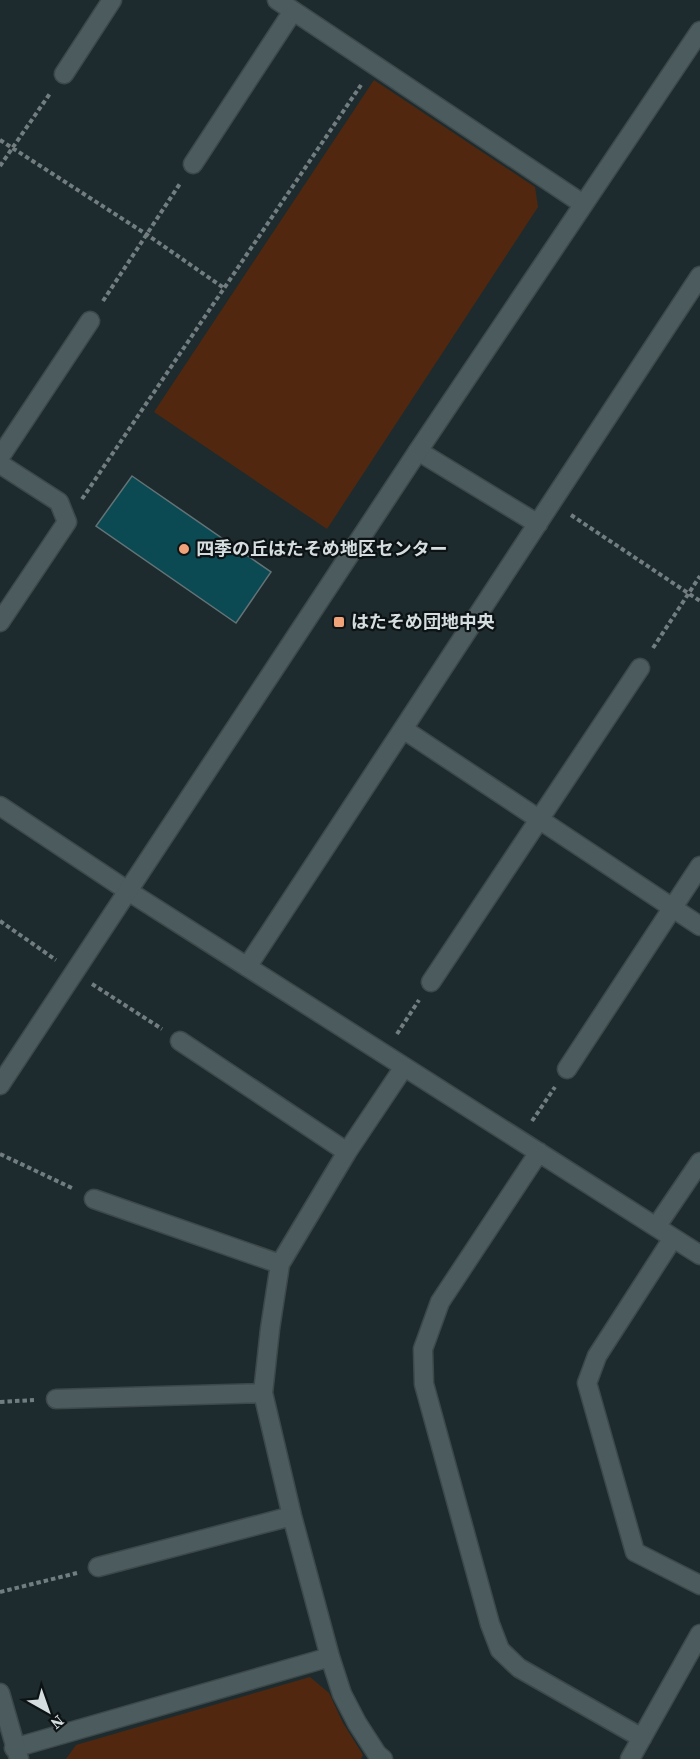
<svg xmlns="http://www.w3.org/2000/svg" width="700" height="1759" viewBox="0 0 700 1759" font-family="'Source Serif 4','Noto Sans JP',serif">
	<style>
		.park { fill: #51280f }
		.building { fill: #0b4953; stroke: #637376; stroke-width: 1.5 }
		.lines { fill: none; stroke-linecap: round; stroke-linejoin: round }
		.minor-casing { stroke: #3d484a; stroke-width: 21 }
		.tertiary-casing { stroke: #3d484a; stroke-width: 21 }
		.path { stroke: #727d80; stroke-width: 4; stroke-dasharray: 4.5 3; stroke-linecap: butt }
		.minor { stroke: #4c5b5e; stroke-width: 18 }
		.tertiary { stroke: #4c5b5e; stroke-width: 18 }
		.poi-dot { fill: #f0a279; stroke: #0d1314; stroke-width: 2 }
		.labels { text-anchor: middle; stroke-width: 4.5; stroke-linejoin: round; paint-order: stroke }
		.poi-label { font-size: 18px; font-weight: bold; fill: #d5dddf; stroke: #0d1314; text-anchor: start }
	</style>
	<rect width="100%" height="100%" fill="#1d2b2e"/>
	<!-- park -->
	<path class="park" d="M374,80L535,187L538,207L327,529L154,412Z
		M310,1677L329,1693L343,1723L363,1755L361,1759H66L76,1745Z"/>
	<!-- building -->
	<path class="building" d="M132,476L271,572L236,623L96,526Z"/>
	<g class="lines">
		<!-- minor casing -->
		<g class="minor-casing">
			<path id="minor" d="M277,0L583,204
				M64,74L112,0
				M193,164L293,11
				M418,451L538,524
				M0,457L90,321
				M0,464L59,502L67,522L0,622
				M403,729L700,926
				M0,806L128,891L700,1255
				M247,967L700,276
				M431,982L640,668
				M180,1041L347,1152
				M567,1069L700,866
				M539,1152L440,1302L423,1349L424,1384L490,1624L500,1650L519,1668L642,1738
				M94,1199L280,1264
				M656,1227L700,1162
				M673,1238L597,1356L587,1383L635,1552L700,1585
				M56,1399L263,1393
				M98,1567L292,1516
				M14,1748L330,1657
				M383,1759L377,1754L357,1723L342,1694L330,1657L292,1516L263,1393L270,1329L280,1264L347,1152L404,1067
				M630,1759L700,1634"/>
		</g>
		<!-- tertiary casing -->
		<g class="tertiary-casing">
			<path id="tertiary" d="M0,1085L418,451L700,31
				M0,1693L19,1759"/>
		</g>
		<!-- path -->
		<path class="path" d="M0,140L146,234L224,288
			M0,166L51,92
			M103,301L181,182
			M82,499L361,85
			M571,515L700,601
			M653,648L700,576
			M0,921L56,960
			M92,984L162,1029
			M397,1034L419,1000
			M532,1121L555,1087
			M0,1154L74,1189
			M0,1402L34,1400
			M0,1592L77,1573"/>
		<!-- minor -->
		<use href="#minor" class="minor"/>
		<!-- tertiary -->
		<use href="#tertiary" class="tertiary"/>
	</g>
	<!-- markers -->
	<g class="poi-dot">
		<circle cx="184" cy="549" r="6"/>
		<rect x="333" y="616" width="12" height="12" rx="3"/>
	</g>
	<g class="labels">
		<!-- poi labels -->
		<g class="poi-label">
			<text x="196" y="555">四季の丘はたそめ地区センター</text>
			<text x="351" y="628">はたそめ団地中央</text>
		</g>
	</g>
	<!-- north arrow -->
	<g transform="translate(48 1711) rotate(140)" stroke="#0d1314" stroke-width="4.5" paint-order="stroke">
	<path d="M0-4.5L10 22L0 15L-10 22Z" fill="#d5dddf"/>
	<text y="-9" font-size="16" font-weight="bold" text-anchor="middle" fill="#d5dddf">N</text>
	</g>
</svg>
